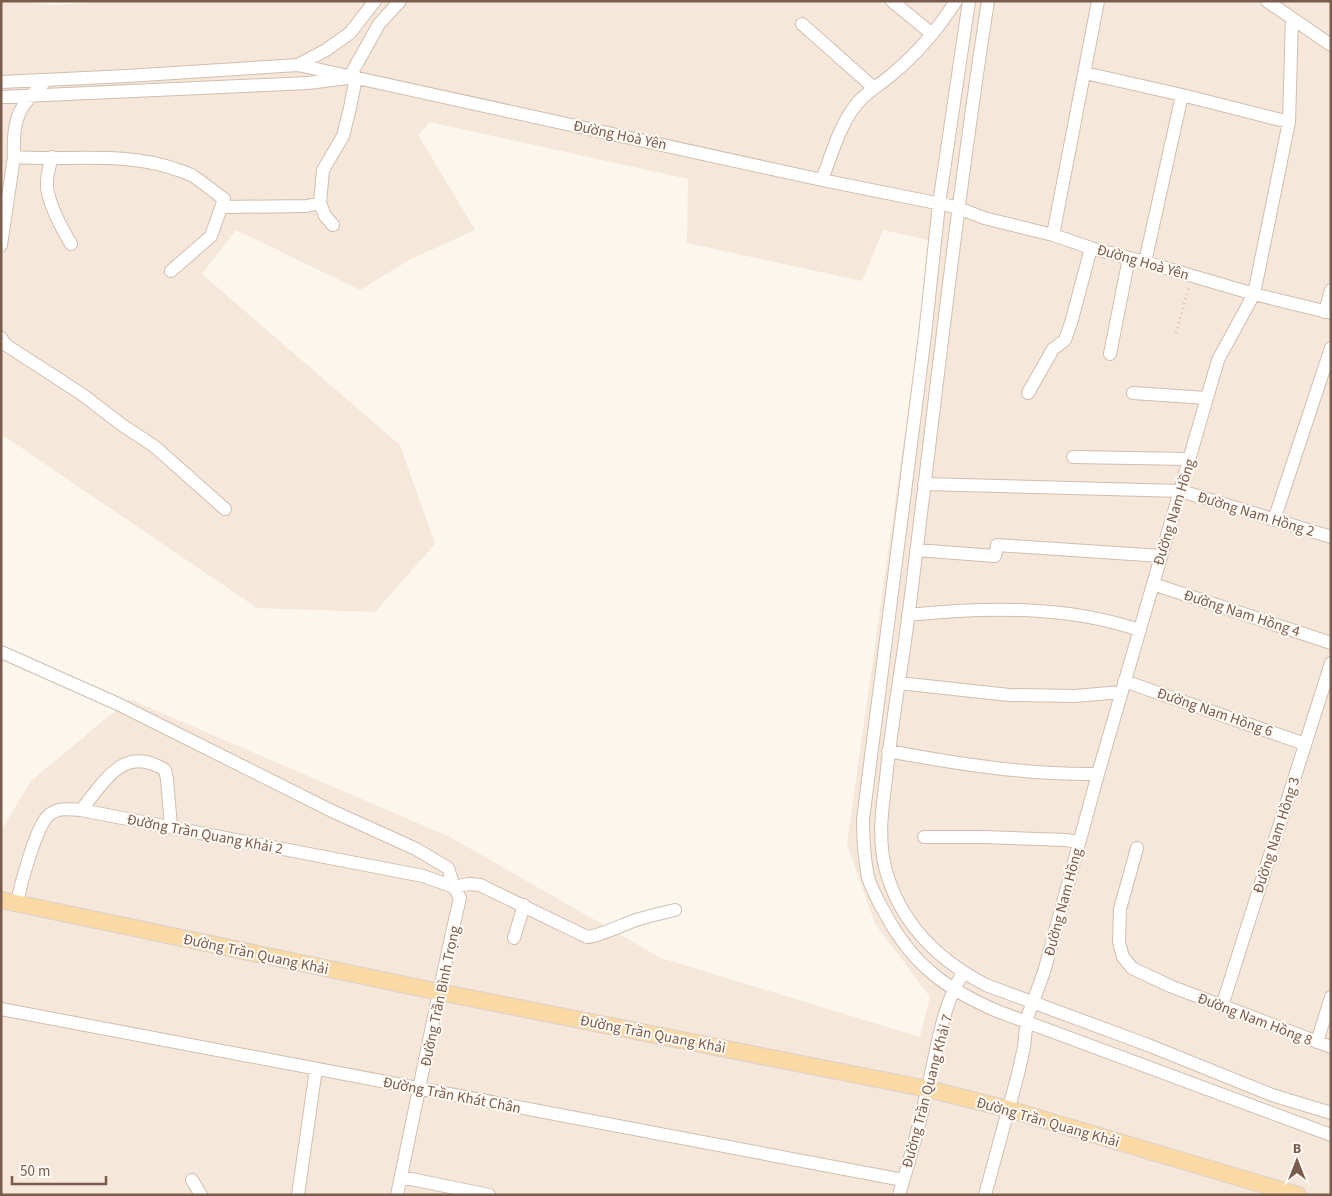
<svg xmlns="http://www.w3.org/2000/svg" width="1332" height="1196" viewBox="0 0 1332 1196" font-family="'Source Sans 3',sans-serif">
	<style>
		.residential { fill: #f5e8da }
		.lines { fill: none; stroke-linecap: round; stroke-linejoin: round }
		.minor-casing { stroke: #d1beb0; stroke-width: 14 }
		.major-casing { stroke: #dad1cd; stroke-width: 18 }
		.path { stroke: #d9b8a5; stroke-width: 2.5; stroke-dasharray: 1 4; stroke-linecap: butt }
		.minor { stroke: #fff; stroke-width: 12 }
		.major { stroke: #fbd9a5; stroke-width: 16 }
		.labels { text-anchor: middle; stroke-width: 4; stroke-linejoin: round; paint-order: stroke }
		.street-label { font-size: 15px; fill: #7a5c4d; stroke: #fffaf3 }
	</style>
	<rect width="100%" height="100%" fill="#fdf6ec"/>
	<!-- residential -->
	<path class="residential" d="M1,1H22L54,5L109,1H1331V1195H1V831L31,781L129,699L450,837L661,958L920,1037L930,997L875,924L847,844L932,241L883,230L862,281L687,243L688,179L430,122L418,135L475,230L409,260L360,290L236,230L202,274L400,445L435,544L375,612L257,608L1,434Z"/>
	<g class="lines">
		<!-- minor casing -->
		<g class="minor-casing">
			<path id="minor" d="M892,1L932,34
				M969,1L939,204L925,335L863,819C863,838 864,858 868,877C872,890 879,903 886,915C913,965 946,989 997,1011L1331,1135
				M988,1C956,207 934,413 908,619C901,673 891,726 886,779C882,809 878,837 885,867C899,922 936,959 986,985L1148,1045L1272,1095L1331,1113
				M1267,1L1331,45
				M802,24L874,88
				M298,65L822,180L956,207L984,218L1053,235L1091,248L1145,262L1254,294L1331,313
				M1085,73L1182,95L1289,122
				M350,76L379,24L400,1
				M47,80C19,105 12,118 14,157C68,161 123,151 175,169C181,171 188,173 193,176C204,183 214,192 224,199L211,236L171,271
				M1,82L127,76L298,65L326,50L350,33L375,1
				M1,97L308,83L348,78
				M52,157C49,168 45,181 48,193C52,210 62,229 71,244
				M822,180C831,156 839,127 855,106C864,94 878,86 890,76C916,55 938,29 956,1
				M223,207L307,206L320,203
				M333,225L325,216L320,203L323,170L343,136L350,108L356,77
				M1053,235L1098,1
				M1,245L14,157
				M1145,262L1182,95
				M1325,312L1331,290
				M1,338L6,345L83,395L122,425L154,446L225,509
				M1110,354L1129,258
				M1028,393L1053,349L1065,340L1071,323L1091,248
				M1133,393L1207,398
				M1073,457L1190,459
				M924,484L1181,491L1331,537
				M1274,520L1331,348
				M916,550L995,556L997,545L1161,556
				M1153,584L1331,643
				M908,615C984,607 1066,605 1139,630
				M1,652L118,704L332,811L416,849L448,868L454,887L460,898C437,997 418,1096 397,1195
				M1124,681L1305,744
				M899,683L1009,695L1075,696L1121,692
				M888,751C958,764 1027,775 1098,774
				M81,810C105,781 124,744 165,770L167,779L171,827
				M924,837H983L1066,840L1079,842
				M1137,848L1120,909L1119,942L1123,957L1132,968L1170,986L1331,1047
				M17,904C20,886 36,827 48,816C57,807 70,809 81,810L423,876L454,887L469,884L480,885L587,937C597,937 624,924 636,920C649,916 662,913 675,910
				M514,938L524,905
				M1222,1006L1331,663
				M1,1009L903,1180
				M1317,1042L1331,997
				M401,1177L489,1195
				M192,1180L201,1195
				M298,1195L316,1069
				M899,1195C910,1159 920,1123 928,1087C937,1049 942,1006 963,973
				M985,1195L1018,1074L1024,1047L1027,1018L1044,972L1098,774L1218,360L1254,294L1289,122L1292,18"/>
		</g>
		<!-- major casing -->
		<g class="major-casing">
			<path id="major" d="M1,900L439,992L928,1089L1008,1109L1298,1195"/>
		</g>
		<!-- path -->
		<path class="path" d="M1176,333L1189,287"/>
		<!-- minor -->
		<use href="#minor" class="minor"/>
		<!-- major -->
		<use href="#major" class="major"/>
	</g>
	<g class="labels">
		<!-- street labels -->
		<g class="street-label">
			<text transform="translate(620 135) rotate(12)" y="5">Đường Hoà Yên</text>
			<text transform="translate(1143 262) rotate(16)" y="5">Đường Hoà Yên</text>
			<text transform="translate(1174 512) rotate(-73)" y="5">Đường Nam Hồng</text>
			<text transform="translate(1256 514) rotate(17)" y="5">Đường Nam Hồng 2</text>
			<text transform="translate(1242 613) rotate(18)" y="5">Đường Nam Hồng 4</text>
			<text transform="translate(1215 712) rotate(19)" y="5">Đường Nam Hồng 6</text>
			<text transform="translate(205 834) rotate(11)" y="5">Đường Trần Quang Khải 2</text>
			<text transform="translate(1276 835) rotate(-72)" y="5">Đường Nam Hồng 3</text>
			<text transform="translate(1063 902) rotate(-75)" y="5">Đường Nam Hồng</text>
			<text transform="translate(256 954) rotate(12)" y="5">Đường Trần Quang Khải</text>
			<text transform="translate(440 996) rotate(-78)" y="5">Đường Trần Bình Trọng</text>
			<text transform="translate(1255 1019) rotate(21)" y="5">Đường Nam Hồng 8</text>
			<text transform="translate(653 1034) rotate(11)" y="5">Đường Trần Quang Khải</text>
			<text transform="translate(927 1091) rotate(-75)" y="5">Đường Trần Quang Khải 7</text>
			<text transform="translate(452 1095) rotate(11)" y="5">Đường Trần Khát Chân</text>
			<text transform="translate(1048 1122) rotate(16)" y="5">Đường Trần Quang Khải</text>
		</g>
	</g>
	<!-- border -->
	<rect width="1332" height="1196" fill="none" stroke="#7a5c4d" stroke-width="5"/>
	<!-- north arrow -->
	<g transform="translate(1297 1161)" stroke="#fffaf3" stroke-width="4" paint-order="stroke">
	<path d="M0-4L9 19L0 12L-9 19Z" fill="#7a5c4d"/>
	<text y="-8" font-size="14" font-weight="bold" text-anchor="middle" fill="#7a5c4d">B</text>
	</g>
	<!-- scale -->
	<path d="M12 1176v8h94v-8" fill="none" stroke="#7a5c4d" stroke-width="2.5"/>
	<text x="20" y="1176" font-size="15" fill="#7a5c4d" stroke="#fffaf3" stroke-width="4" paint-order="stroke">50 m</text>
</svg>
